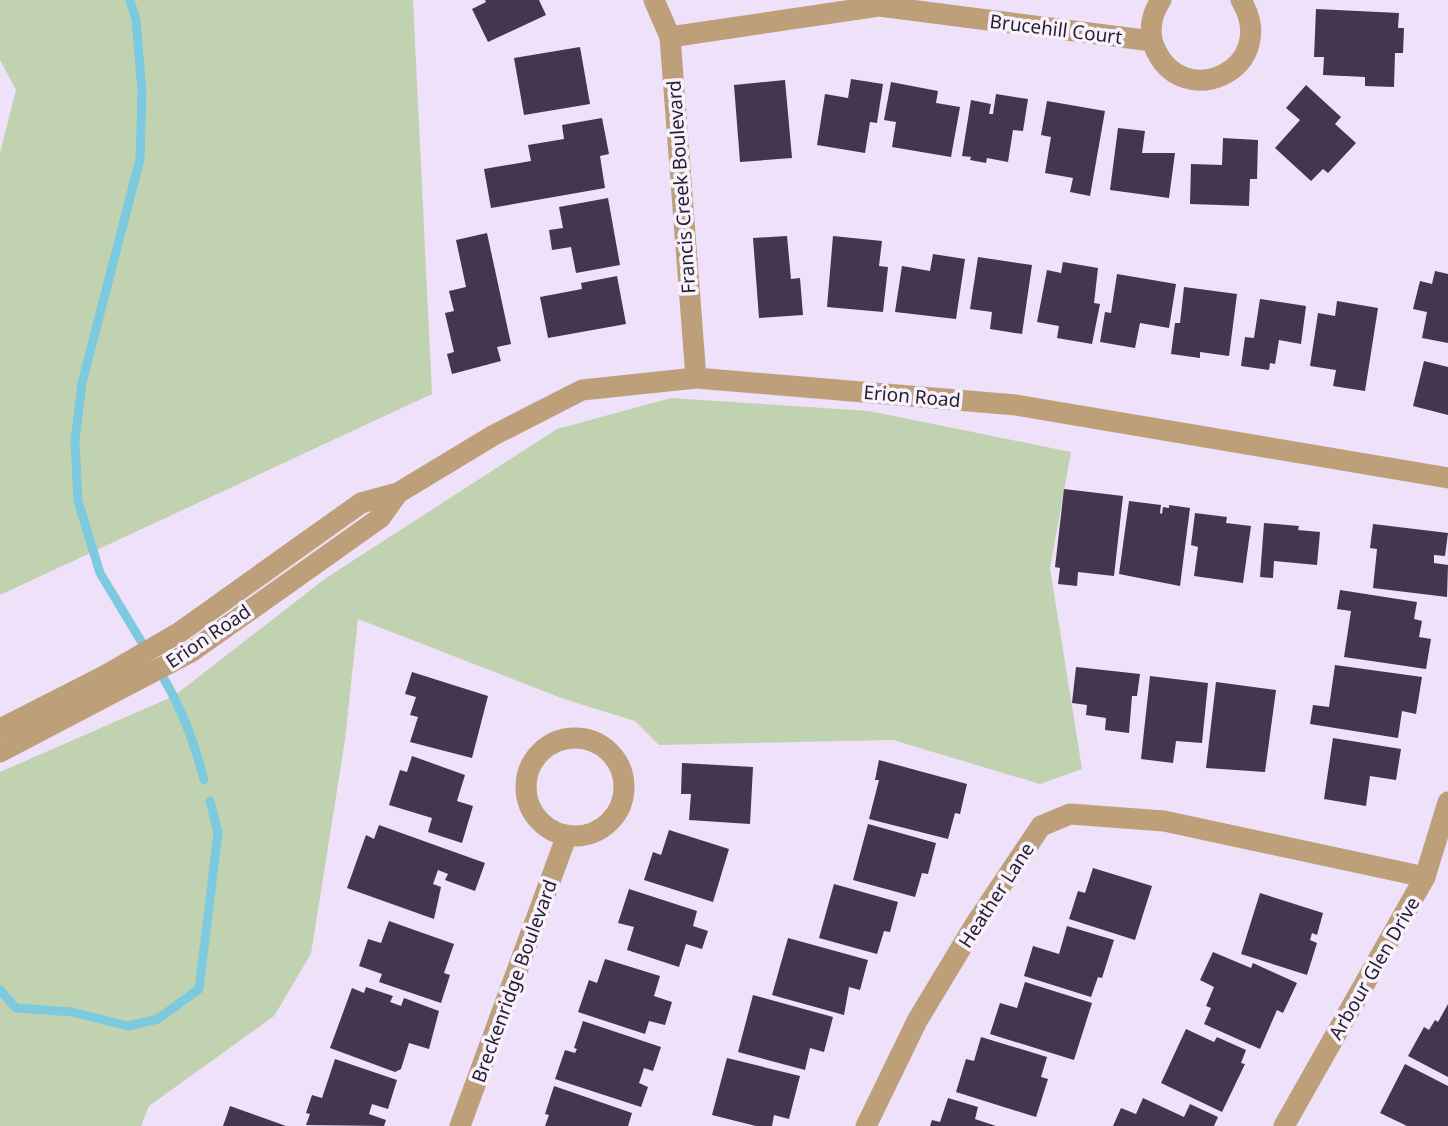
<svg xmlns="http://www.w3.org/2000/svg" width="1448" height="1126" viewBox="0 0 1448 1126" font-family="'Noto Sans',sans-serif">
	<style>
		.green { fill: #c1d2b0 }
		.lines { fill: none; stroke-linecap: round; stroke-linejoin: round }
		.stream { stroke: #7dcadf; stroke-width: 9 }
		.building { fill: #44364f }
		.street { stroke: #bda079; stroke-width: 21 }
		.labels { text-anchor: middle; stroke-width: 7; stroke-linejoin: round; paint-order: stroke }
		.street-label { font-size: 19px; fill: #261f2b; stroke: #f8f1fe }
	</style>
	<rect width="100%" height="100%" fill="#efe1fa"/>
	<!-- green -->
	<path class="green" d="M0,0H413L432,394L0,595V153L16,90L0,60Z
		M671,398L869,411L1071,452L1050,568L1082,769L1040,784L893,740L659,745L635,721L564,699L358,619L345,740L311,954L274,1016L149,1106L141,1126H0V772L174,696L326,578L557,429Z"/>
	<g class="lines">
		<!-- stream -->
		<path class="stream" d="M130,0L136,20L142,92L140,159L82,383L75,441L78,501L100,573L147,651
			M158,669C180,704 194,740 204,780
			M0,990L16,1008L72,1012L128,1026L158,1019L199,989L218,833L210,801"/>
	</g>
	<!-- building -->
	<path class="building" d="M485,0H539L546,15L488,42L472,9L486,2Z
		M1316,9L1399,13L1398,28H1404L1403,53H1395L1394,87L1365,86V77L1323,75L1324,57H1314Z
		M580,47L590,104L524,115L514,58Z
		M851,79L883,84L877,123L870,122L865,153L817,145L825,94L848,98Z
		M785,80L792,158L740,162L734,85Z
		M891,82L938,91L936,103L960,107L951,157L892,147L896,122L884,120Z
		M1306,85L1341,117L1335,124L1356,143L1328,173L1323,169L1311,181L1275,148L1300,120L1286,108Z
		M996,94L1028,99L1023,131L1013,130L1008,162L987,158L986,163L970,160L971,157L962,156L971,100L991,104L989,114H993Z
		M1047,101L1105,111L1090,196L1070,192L1073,178L1045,173L1051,137L1041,135Z
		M602,118L609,154L600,156L605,188L491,208L484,169L531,161L528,145L564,139L562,125Z
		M1118,128L1145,131L1142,153H1175L1169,198L1110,190Z
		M1223,138L1258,140L1257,179H1250L1249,206L1190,204L1191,164L1222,165Z
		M608,198L620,265L576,273L571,247L552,250L549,230L563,228L559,207Z
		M487,233L511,344L497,347L501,361L452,374L447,354L454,352L445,313L454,311L449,291L466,287L456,240Z
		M787,236L791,279L800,278L803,315L759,318L753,238Z
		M833,236L882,241L879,266L888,267L883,312L827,307Z
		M933,254L965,259L956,319L895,312L902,266L930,271Z
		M978,257L1032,265L1022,334L990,329L992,312L970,309Z
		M1063,262L1098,268L1094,303L1100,304L1092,344L1057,338L1059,326L1037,322L1047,270L1061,273Z
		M1435,271L1448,274V343L1422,338L1427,312L1413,309L1420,281L1432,284Z
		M1117,274L1176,284L1169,328L1140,323L1135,348L1100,342L1105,312L1111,313Z
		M617,276L626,324L548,338L540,297L582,289L581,283Z
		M1184,287L1237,294L1229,356L1200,352V358L1171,354L1175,323H1180Z
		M1260,299L1306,306L1301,344L1279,340L1275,364L1270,363L1269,370L1241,366L1245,337L1254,338Z
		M1337,301L1378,308L1365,391L1333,386L1336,370L1310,366L1318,313L1335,316Z
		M1424,361L1448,367V415L1413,406Z
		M1064,489L1123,496L1114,576L1078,572L1077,586L1058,584L1060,568L1055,567Z
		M1129,501L1161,505L1160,513L1162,514L1163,507L1169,508V505L1190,508L1180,586L1119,574Z
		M1195,513L1227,517L1226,523L1251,526L1243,583L1194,576L1198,547L1191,545Z
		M1264,523L1299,526L1298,530L1320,532L1317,565L1274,561L1273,578L1260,577Z
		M1373,524L1448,533L1445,556L1434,555V563L1448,565L1447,597L1373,588L1377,549L1370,548Z
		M1340,590L1417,602L1414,619L1422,621L1419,637L1431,639L1426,669L1344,657L1351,611L1337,609Z
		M1335,665L1422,677L1416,714L1402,711L1398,738L1310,724L1313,705L1329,707Z
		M1076,667L1140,674L1137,696H1132L1129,733L1105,730L1106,718L1086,715L1087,705L1072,703Z
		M412,672L488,696L472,758L410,742L418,717L410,715L416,697L405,694Z
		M1150,676L1208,683L1202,743L1176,741L1173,763L1141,759Z
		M1216,682L1276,690L1265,772L1206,768Z
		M1333,738L1401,749L1396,780L1370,776L1366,806L1324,799Z
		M412,756L465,775L457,801L473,806L462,843L428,832L432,818L389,805L400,770L407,772Z
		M879,760L967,784L960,814L955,813L948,839L869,819L879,780H875Z
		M682,763L753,767L750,824L689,820L691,794H681Z
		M868,824L936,843L928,874L922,873L915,897L853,880Z
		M379,825L485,863L475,891L445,880L448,874L438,870L433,884L441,887L434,919L347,888L366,835L374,839Z
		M669,830L729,849L713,902L644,880L653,852L661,855Z
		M1093,868L1152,886L1135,940L1069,919L1078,891L1085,893Z
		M834,884L898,902L890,932L884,931L877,954L819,938Z
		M629,889L697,911L693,926L708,931L702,949L686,944L679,967L627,950L634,927L618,923Z
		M1260,893L1323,913L1317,935L1312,933L1310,940L1317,943L1307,975L1241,954Z
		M389,921L454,944L444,973L450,975L441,1003L379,982L382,974L359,966L368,939L381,943Z
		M1067,926L1114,940L1102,978L1098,977L1091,997L1024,976L1033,946L1059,954Z
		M788,938L868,960L860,990L849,987L844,1015L772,995Z
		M1213,952L1251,968L1253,963L1297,983L1283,1013L1277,1010L1260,1049L1204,1024L1211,1008L1206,1006L1214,987L1200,980Z
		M605,959L660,976L654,996L672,1002L665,1025L649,1021L645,1034L578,1012L589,980L597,983Z
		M1025,982L1092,1003L1074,1060L990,1034L1000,1003L1017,1008Z
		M366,987L393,996L390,1002L401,1006L404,998L439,1011L429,1049L409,1043L401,1069L395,1072L330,1048L352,988L364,993Z
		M753,995L833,1017L824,1052L810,1048L805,1070L738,1052Z
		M1448,1004V1077L1408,1056L1424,1027L1429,1030L1435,1020L1438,1022Z
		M583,1021L661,1047L653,1071L644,1068L639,1083L648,1087L641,1107L555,1079L565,1050L575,1053L577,1049L574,1048Z
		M1186,1029L1214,1042L1217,1037L1246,1050L1241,1063L1245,1064L1222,1112L1161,1083Z
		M981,1037L1047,1057L1041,1077L1048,1079L1036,1117L956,1092L966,1059L974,1061Z
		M727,1058L800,1076L789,1119L774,1115L772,1126H756L712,1115Z
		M335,1059L397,1080L388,1109L372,1104L369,1114L386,1120L384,1126L306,1125L310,1114L306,1113L312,1095L322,1098Z
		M1405,1064L1448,1086V1126H1407L1380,1113Z
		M554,1086L632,1113L628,1126H545L549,1115L545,1114Z
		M948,1098L978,1107L975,1119L996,1126H930L932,1120L940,1122Z
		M1143,1098L1184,1117L1190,1104L1218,1117L1214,1126H1113L1121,1108L1136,1114Z
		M230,1106L286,1126H223Z"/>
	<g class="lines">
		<!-- street -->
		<path class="street" d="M654,0L670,37L696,378
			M1161,0C1152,13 1148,31 1154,46C1181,115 1282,69 1241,0
			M670,37L879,6L1152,41
			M0,729L106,675L180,632L361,503L398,493L494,435L582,390L696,378L1016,405L1448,478
			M526 787a49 49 0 1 1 98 0a49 49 0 1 1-98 0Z
			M0,752L191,652L380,518L398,493
			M460,1126L567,835
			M866,1126L917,1021L976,923L1041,826L1070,814L1164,821L1425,877
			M1284,1126L1425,877L1448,802"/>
	</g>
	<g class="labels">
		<!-- street labels -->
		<g class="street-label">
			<text transform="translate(1056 29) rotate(7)" y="7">Brucehill Court</text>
			<text transform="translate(681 187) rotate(-94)" y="7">Francis Creek Boulevard</text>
			<text transform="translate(912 396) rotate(5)" y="7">Erion Road</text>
			<text transform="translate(208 636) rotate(-34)" y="7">Erion Road</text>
			<text transform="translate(996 895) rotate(-57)" y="7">Heather Lane</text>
			<text transform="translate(1374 968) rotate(-60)" y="7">Arbour Glen Drive</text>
			<text transform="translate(514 981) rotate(-70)" y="7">Breckenridge Boulevard</text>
		</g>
	</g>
</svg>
